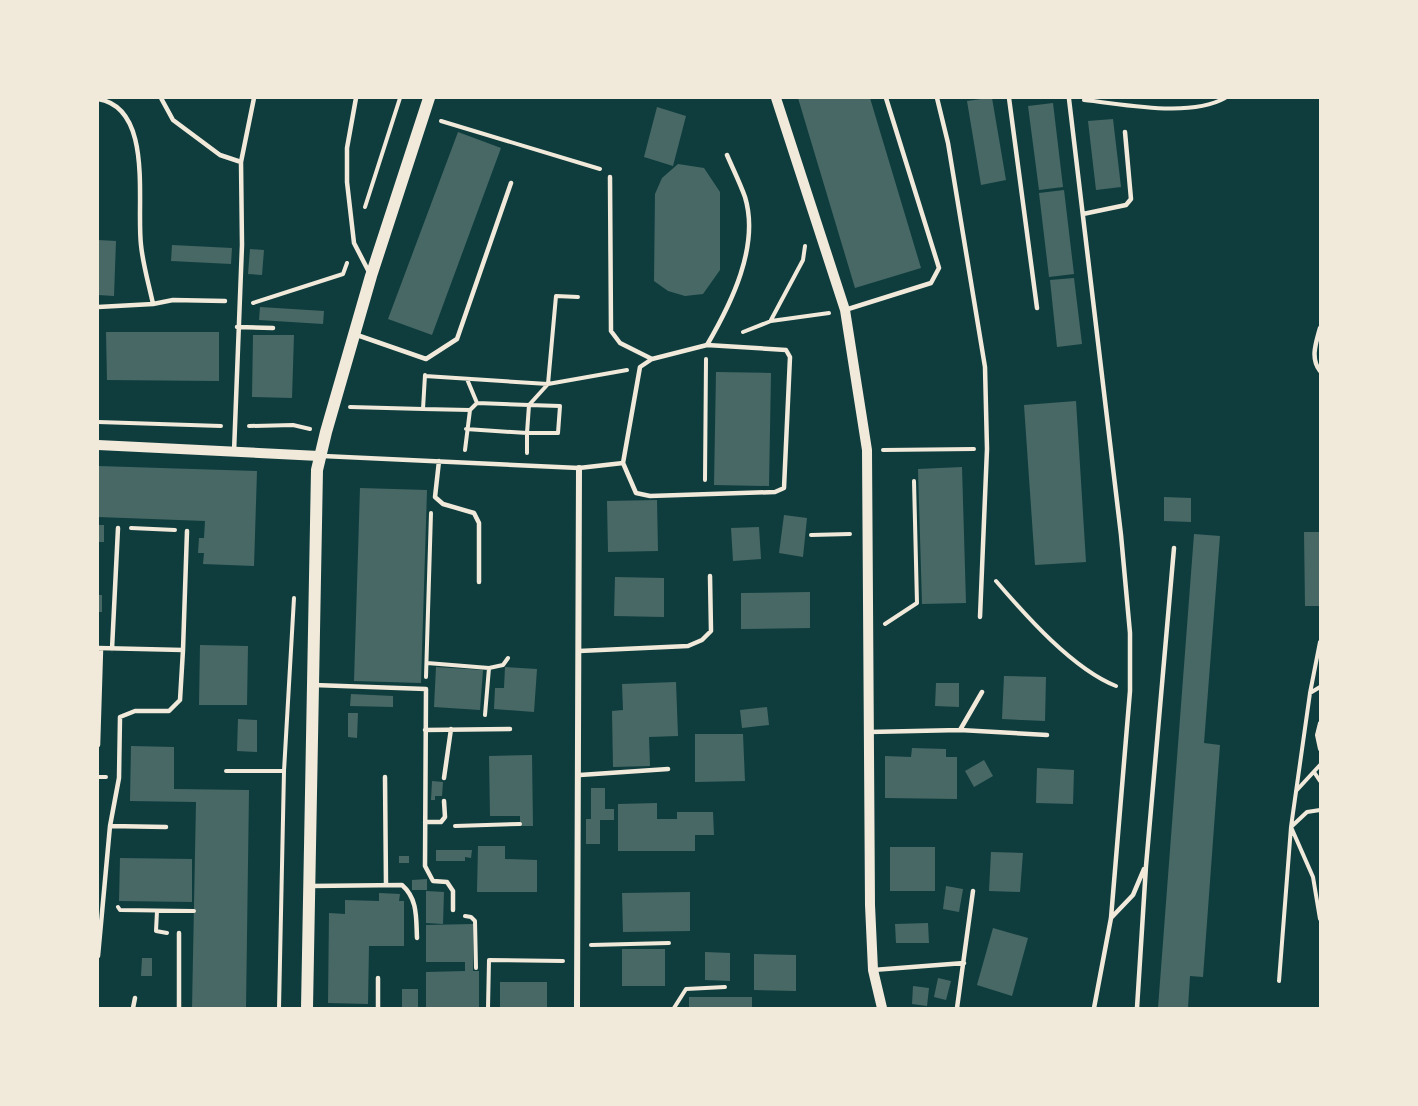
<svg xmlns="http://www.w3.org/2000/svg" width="1418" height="1106" viewBox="0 0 1418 1106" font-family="'Work Sans',sans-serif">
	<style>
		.building { fill: #486865 }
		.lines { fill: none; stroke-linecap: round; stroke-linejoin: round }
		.path { stroke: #f1e9da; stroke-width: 4 }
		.service { stroke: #f1e9da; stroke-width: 4.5 }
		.minor { stroke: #f1e9da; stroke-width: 6 }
		.tertiary { stroke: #f1e9da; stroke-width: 10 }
		.secondary { stroke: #f1e9da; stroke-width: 12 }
	</style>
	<rect width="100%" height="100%" fill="#0f3d3e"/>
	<!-- building -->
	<path class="building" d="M798,98H870L921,268L855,288Z
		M988,98H992L1006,180L981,185L967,101Z
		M1053,103L1063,187L1039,190L1028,106Z
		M657,107L686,116L673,166L644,157Z
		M1113,119L1121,187L1096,190L1088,121Z
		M458,132L501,148L432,335L388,319Z
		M678,164L704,168L720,192V270L703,294L685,296L668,291L654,281L655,194L662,178Z
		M1064,190L1074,274L1049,277L1039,193Z
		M98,240L116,241L114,296L98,295Z
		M172,245L232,248L231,264L171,261Z
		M250,249L264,250L262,275L248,274Z
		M1074,278L1082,344L1057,347L1050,280Z
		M260,307L324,311L323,324L259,320Z
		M106,332H219V381L107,380Z
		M253,335H294L292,398L252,397Z
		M716,372L771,373L769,486L714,485Z
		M1076,401L1086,562L1035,565L1024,405Z
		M98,466L257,471L254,566L203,564L204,553H198L199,538H204L205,521L98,517Z
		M962,467L966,603L922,604L918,469Z
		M360,488L427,490L421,683L354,681Z
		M1164,497L1191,498V522L1164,521Z
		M657,500L658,551L608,552L607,501Z
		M784,515L807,518L803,557L779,553Z
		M98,525H104V542H98Z
		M759,527L761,559L733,561L731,528Z
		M1304,532H1320V606H1305Z
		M1194,534L1220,536L1204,743L1220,745L1203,977L1190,976L1188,1008H1158Z
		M615,577L664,578V617L614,616Z
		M810,592V628L741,629V593Z
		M98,595H102V612H98Z
		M200,645L248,646L247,705H199Z
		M436,667L483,670L480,710L434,707Z
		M505,667L537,669L534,712L494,709L495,688H504Z
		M1004,676L1046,677L1045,721L1002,719Z
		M676,682L678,736L649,737L650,766L613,767L612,711L623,710L622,684Z
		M936,683H959V707L935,706Z
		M351,694L393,696V707L350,706Z
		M767,707L769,725L742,728L740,710Z
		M348,713H358L357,738L348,737Z
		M238,719L257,720V752L237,751Z
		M695,734H743L745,781L695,782Z
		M131,746L174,747V789L249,790L246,1008H192L196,802L130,801Z
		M912,748L946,749V757H957V799L885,798V756L911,757Z
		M532,755L533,826H520V816H490L489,756Z
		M984,760L993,776L974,787L965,771Z
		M1037,768L1074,770L1073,804L1036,803Z
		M432,781L443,782L442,796H435V800H431Z
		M591,788H605V809H614V820H600V844H586V819H591Z
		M657,803V819H677V812H713L714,835H695V851H618V804Z
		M478,846H505V859L537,860V892H477Z
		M890,847H935V891H890Z
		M436,850H472L471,858L465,857V861H436Z
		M991,852L1023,853L1020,892L989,891Z
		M399,856H409V863H399Z
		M120,858L192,859V902L119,901Z
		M427,879V890H412V880Z
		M946,886L963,889L959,912L943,909Z
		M426,891L444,892L443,924L426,923Z
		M690,892V931L623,932L622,893Z
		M379,893L400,894L399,901H404V946H369L368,1004L328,1003L329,913L345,914V900L379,901Z
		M928,923L929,943H896L895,924Z
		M473,924V971H479V1008H426V972L465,971V962H426V925Z
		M993,928L1028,938L1012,996L977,985Z
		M622,949H665V986H622Z
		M705,952L730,953V981L705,980Z
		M754,954L796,955V991L754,990Z
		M142,958H152V976H141Z
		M938,978L951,981L946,1000L934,997Z
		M500,982H547V1008H500Z
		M913,986L929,988L927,1006L912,1004Z
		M402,989H418V1008H402Z
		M689,997H752V1008H689Z"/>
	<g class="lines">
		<!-- path -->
		<path class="path" d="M1084,100C1124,104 1189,118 1225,98
			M441,121L600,169
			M365,207L400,98
			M253,303L343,274L347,263
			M771,320L803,260L805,246
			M743,332L771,321L829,313
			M425,376L548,384L627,370
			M467,379L477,403
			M529,405L548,384L556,296L578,297
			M350,407L423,409L425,375
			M423,409L470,410L465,450
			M98,422L221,426
			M249,426L293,425L310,429
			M466,429L527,433L529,405L477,403L470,410
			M883,450L974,449
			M527,453V433H558L560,406L529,405
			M705,480L706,359
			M131,528L175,530
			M811,535L850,534
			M996,581C1026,616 1073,669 1116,686
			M885,624L917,603L914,481
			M427,663L489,668
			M426,677L431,513
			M1310,693L1320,687
			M485,715L489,668L503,665L508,658
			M1320,723L1317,735L1320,749
			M226,771H284
			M1314,772L1320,781
			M98,777H106
			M1296,791L1320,765
			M1320,810L1307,812L1291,827L1313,877L1320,919
			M455,826L520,824
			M118,907L120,910L194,911
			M157,911L156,931L167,933
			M465,916L471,917L475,921L476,968
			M591,945L669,943
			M1279,981L1291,827L1310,693L1320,642
			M279,1008L284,771L294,598
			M488,1008L489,960L563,961
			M674,1008L686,989L725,987"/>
		<!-- service -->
		<path class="service" d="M161,98L173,120L220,155L241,162
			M356,98L347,148V182L354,243L370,274
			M937,98L948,143L985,367L987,449L980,617
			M1009,98L1037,308
			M98,99C154,108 136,203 141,245C143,265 149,285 153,304L98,307
			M1069,99L1121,535L1130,633V691L1111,918L1094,1008
			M610,177L611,331L620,343L652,359
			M1083,214L1126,205L1131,199L1125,132
			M153,304L173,300L225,301
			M845,310L931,283L939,268L886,98
			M237,327L273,328
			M1320,328C1316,343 1310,358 1320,371
			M357,335L426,359L457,339L511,183
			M707,345L786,350L790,357L784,488L775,492L650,496L636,493L623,463L640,367L652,359Z
			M707,345C731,304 760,246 745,197C740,183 733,169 727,155
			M234,452L242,245L241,162L254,98
			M323,456L579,468L623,463
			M439,461L435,497L443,504L474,513L479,523V582
			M98,648L183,650L187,531
			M112,649L118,528
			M579,651L688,646L702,640L711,631L710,576
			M314,685L426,689L425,866L433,881L447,882L453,891V910
			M425,730L510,729
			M960,730L1047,735
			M869,732L960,730L982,692
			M98,745L101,649
			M580,775L668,769
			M385,777L386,885
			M444,778L451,729
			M425,822H441L445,817L444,801
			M110,826L166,827
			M310,886L402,885C418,899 416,918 417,938
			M1111,918L1133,895L1144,869
			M98,956L110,826L119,778L120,717L135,711H169L180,700L183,650
			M873,970L964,963
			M378,978V1008
			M133,1008L135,998
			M179,1008V933
			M957,1008L973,891
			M1137,1008L1146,866L1174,548"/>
		<!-- minor -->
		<path class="minor" d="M577,1008L579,468"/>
		<!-- tertiary -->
		<path class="tertiary" d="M776,98L845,310L867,450L870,905L873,970L882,1008
			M98,445L319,456"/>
		<!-- secondary -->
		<path class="secondary" d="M307,1008L317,470L326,432L371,276L429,98"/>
	</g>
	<!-- border -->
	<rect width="1418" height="1106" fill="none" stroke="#f1e9da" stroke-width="198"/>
</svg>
